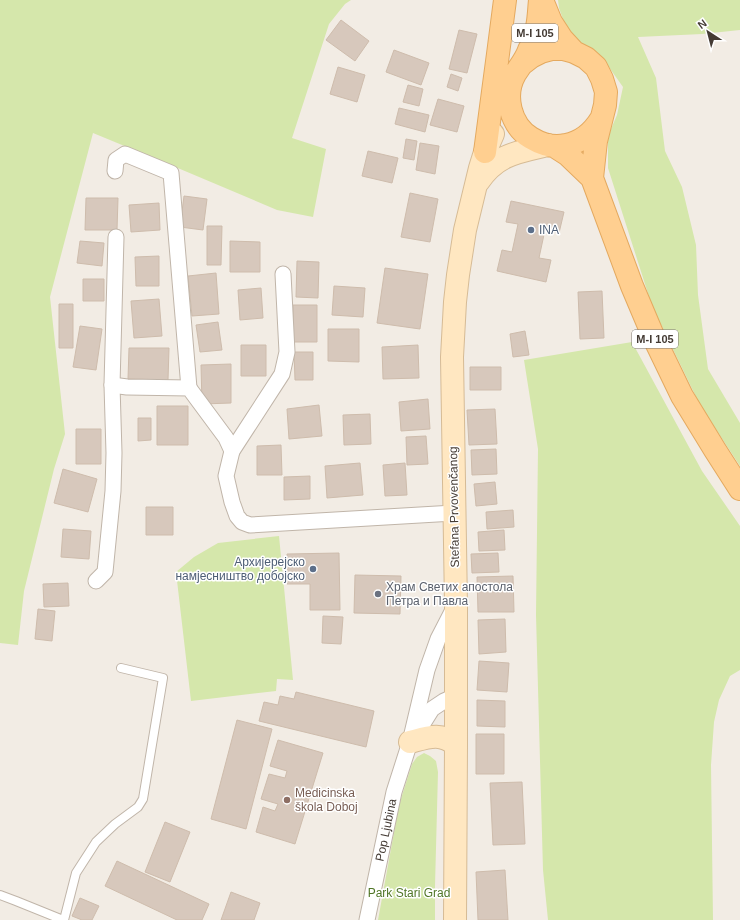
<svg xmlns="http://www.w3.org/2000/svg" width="740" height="920" viewBox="0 0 740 920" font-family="Arial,sans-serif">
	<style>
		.green { fill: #d5e7ab }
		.building { fill: #d7c8bc; stroke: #cebcac }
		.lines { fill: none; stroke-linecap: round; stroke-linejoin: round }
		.lane-casing { stroke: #c0b5a9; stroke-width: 10 }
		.street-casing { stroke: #c0b5a9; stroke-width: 17 }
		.secondary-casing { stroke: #d6bb95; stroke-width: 24 }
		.primary-casing { stroke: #e4a95f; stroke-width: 24 }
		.lane { stroke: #fff; stroke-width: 8 }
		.street { stroke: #fff; stroke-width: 15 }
		.secondary { stroke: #ffe7c1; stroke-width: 22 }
		.primary { stroke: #ffcf90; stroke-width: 22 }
		.service-dot { fill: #5c6f8a; stroke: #fff; stroke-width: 1.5 }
		.worship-dot { fill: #6b7280; stroke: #fff; stroke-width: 1.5 }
		.education-dot { fill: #8d6e63; stroke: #fff; stroke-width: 1.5 }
		.labels { text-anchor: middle; stroke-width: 3; stroke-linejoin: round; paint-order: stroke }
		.shield { fill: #fff; stroke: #7c7671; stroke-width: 1 }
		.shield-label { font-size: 11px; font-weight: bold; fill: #443b34 }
		.service-label { font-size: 12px; fill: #4e5e75; stroke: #fff; text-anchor: start }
		.street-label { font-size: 12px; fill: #443b34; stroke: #fff }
		.worship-label { font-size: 12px; fill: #5b616d; stroke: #fff; text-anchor: start }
		.education-label { font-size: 12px; fill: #785e54; stroke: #fff; text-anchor: start }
		.park-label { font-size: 12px; fill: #507627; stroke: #fff }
	</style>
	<rect width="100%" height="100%" fill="#f2ece4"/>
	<!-- green -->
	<path class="green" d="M0,0H351L345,4L329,24L292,138L326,149L313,217L277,210L173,166L93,133L50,297L65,434L54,469L24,591L18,645L0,643Z
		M558,0H740V30L702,34L638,37L656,78L665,151L682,187L696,245L698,295L708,369L740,423V466L700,405L652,306L608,168V136L617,115L623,87L601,56L574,39L565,25L559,8Z
		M632,342L702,471L740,526V670L730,676L719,700L714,722L711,765L713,920H548L543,870L536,615L538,449L524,360Z
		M279,536L293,680L277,679L276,691L191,701L176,572L194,557L218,543Z
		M424,753L430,756L436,761L438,772L435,886V920H378L399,805L412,764L417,757Z"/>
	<!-- building -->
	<path class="building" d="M341,20L369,41L355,61L326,40Z
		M459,30L477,34L467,73L449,69Z
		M394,50L429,63L421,85L386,72Z
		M338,67L365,75L357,102L330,94Z
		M451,74L462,78L458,91L447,87Z
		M408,85L423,89L419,106L403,102Z
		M438,99L464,106L457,132L430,125Z
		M399,108L429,115L425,132L395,124Z
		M406,139L417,141L414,160L403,158Z
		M420,143L439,146L435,174L416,170Z
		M368,151L398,158L392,183L362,176Z
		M410,193L438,199L430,242L401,237Z
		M184,196L207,199L203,230L180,227Z
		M86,198H118L117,230H85Z
		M511,201L564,212L559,233L545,230L539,258L551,260L546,282L497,271L502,250L512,252L518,224L506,222Z
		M159,203L160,230L131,232L129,205Z
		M207,226H222L221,265H207Z
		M80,241L104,243L102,266L77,263Z
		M230,241L260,242V272H230Z
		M159,256V286H136L135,257Z
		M297,261L319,262L318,298L296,297Z
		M385,268L428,274L420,329L377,323Z
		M216,273L219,314L192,316L188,276Z
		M83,279H104V301H83Z
		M334,286L365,288L363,317L332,315Z
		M261,288L263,318L240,320L238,290Z
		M602,291L604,338L580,339L578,292Z
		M159,299L162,336L134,338L131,301Z
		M59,304H73V348H59Z
		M293,305H317V342H293Z
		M218,322L222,350L200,352L196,325Z
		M80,326L102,329L96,370L73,367Z
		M328,329H359V362L328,361Z
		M525,331L529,355L513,357L510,334Z
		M241,345H266V376H241Z
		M418,345L419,378L383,379L382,347Z
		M129,348H169L168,380L128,379Z
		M294,352H313V380H295Z
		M231,364V403L202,404L201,365Z
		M470,367H501V390H470Z
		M428,399L430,429L401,431L399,402Z
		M319,405L322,436L289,439L287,409Z
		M157,406H188V445H157Z
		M495,409L497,444L469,445L467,410Z
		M370,414L371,444L344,445L343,415Z
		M138,418H151V440L138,441Z
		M76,429H101V464H76Z
		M426,436L428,464L407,465L406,437Z
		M281,445L282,475H257V446Z
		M496,449L497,474L472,475L471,450Z
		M360,463L363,495L327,498L325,466Z
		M405,463L407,495L385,496L383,465Z
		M63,469L97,479L88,512L54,503Z
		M310,476V499L284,500V477Z
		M495,482L497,504L476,506L474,484Z
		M146,507H173V535H146Z
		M513,510L514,527L487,529L486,512Z
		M63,529L91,531L89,559L61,557Z
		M504,530L505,550L479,551L478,532Z
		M339,553L340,610H310V584H287V554Z
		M498,553L499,572L472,573L471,554Z
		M355,575L401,576L400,614L354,613Z
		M513,576L514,612H478L477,577Z
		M68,583L69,606L44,607L43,584Z
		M38,609L55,611L52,641L35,639Z
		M323,616L343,617L341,644L322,643Z
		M505,619L506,652L479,654L478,620Z
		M479,661L509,663L507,692L477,690Z
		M296,692L374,711L366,747L259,721L264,702L278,705L280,696L294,699Z
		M477,700L505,701V727L477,726Z
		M237,720L272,729L246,829L211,819Z
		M476,734H504V774H476Z
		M278,740L323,753L295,844L256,832L263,807L275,811L278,804L261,799L269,774L285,778L287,771L270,766Z
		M522,782L525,844L493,845L490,783Z
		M165,822L190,832L170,882L145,872Z
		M117,861L209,904L202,920H177L105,886Z
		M505,870L508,920H478L476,872Z
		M231,892L260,903L254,920H221Z
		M80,898L99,906L92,920H82L72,916Z"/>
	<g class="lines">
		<!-- lane casing -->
		<g class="lane-casing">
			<path id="lane" d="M0,895L16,901L63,920
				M64,920L76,873L96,842L115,824L138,807L143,799L163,678L121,668"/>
		</g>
		<!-- street casing -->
		<g class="street-casing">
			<g id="street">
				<path d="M115,171L116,160L125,154L171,173L189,388"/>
				<path d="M112,385L127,387L189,388L226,438L232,451L226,476L232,502L237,516L242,522L250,525L454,513"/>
				<path d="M232,451L282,374L287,352L283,274"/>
				<path d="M96,581L105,572L113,491L114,453L112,385L116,237"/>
				<path d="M417,733L432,709L444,701L455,696"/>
				<path id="s1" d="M367,920L394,792L410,742L427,670L438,639L454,608"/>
			</g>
		</g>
		<!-- secondary casing -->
		<g class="secondary-casing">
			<path id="secondary" d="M478,182C497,154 518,152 548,145
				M410,742C429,737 440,732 456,745
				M455,920L456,745V606L452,357L455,302L458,275L465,230L480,168L485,152L493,134"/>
		</g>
		<!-- primary casing -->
		<g class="primary-casing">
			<path id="primary" d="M540,0C539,9 539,18 537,27C536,35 533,43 529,50C526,59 520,66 515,74C503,95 510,125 531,138C541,144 554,148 566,145C582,142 593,132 601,119
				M542,0L551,22L562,39L574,52
				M522,64L531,57L541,52L552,49H563L574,52L586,58L596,67L602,79L606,92L605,105L596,141L592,178L632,286L654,338L682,396L715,450L740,489
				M554,146L568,155L592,178
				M485,152L498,54L505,0"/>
		</g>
		<!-- lane -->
		<use href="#lane" class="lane"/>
		<!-- street -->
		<use href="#street" class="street"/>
		<!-- secondary -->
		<use href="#secondary" class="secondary"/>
		<!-- primary -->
		<use href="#primary" class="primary"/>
	</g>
	<!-- markers -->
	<g class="service-dot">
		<circle cx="531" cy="230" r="4"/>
		<circle cx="313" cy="569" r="4"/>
	</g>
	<circle class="worship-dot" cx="378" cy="594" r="4"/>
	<circle class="education-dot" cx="287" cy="800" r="4"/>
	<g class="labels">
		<!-- shield labels -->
		<g class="shield">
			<rect x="512" y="24" width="46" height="18" rx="3"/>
			<rect x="632" y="330" width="46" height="18" rx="3"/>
		</g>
		<g class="shield-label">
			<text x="535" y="37">M-I 105</text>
			<text x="655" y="343">M-I 105</text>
		</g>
		<!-- service labels -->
		<g class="service-label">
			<text x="539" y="234">INA</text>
			<text x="305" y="566" text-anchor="end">Архијерејско<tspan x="305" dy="14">намјесништво добојско</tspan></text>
		</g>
		<!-- street labels -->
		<g class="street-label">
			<text transform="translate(454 507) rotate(-91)" y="4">Stefana Prvovenčanog</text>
			<text dy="4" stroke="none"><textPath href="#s1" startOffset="92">Pop Ljubina</textPath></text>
		</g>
		<!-- worship labels -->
		<g class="worship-label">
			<text x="386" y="591">Храм Светих апостола<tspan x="386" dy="14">Петра и Павла</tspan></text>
		</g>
		<!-- education labels -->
		<g class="education-label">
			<text x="295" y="797">Medicinska<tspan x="295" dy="14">škola Doboj</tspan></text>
		</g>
		<!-- park labels -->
		<g class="park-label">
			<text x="409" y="897">Park Stari Grad</text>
		</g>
	</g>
	<!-- north arrow -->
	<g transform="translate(708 32) rotate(324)" stroke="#ffffff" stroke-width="3" paint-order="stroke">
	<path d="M0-3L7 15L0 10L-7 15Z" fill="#443b34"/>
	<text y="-6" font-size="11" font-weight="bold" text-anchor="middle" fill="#443b34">N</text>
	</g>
</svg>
